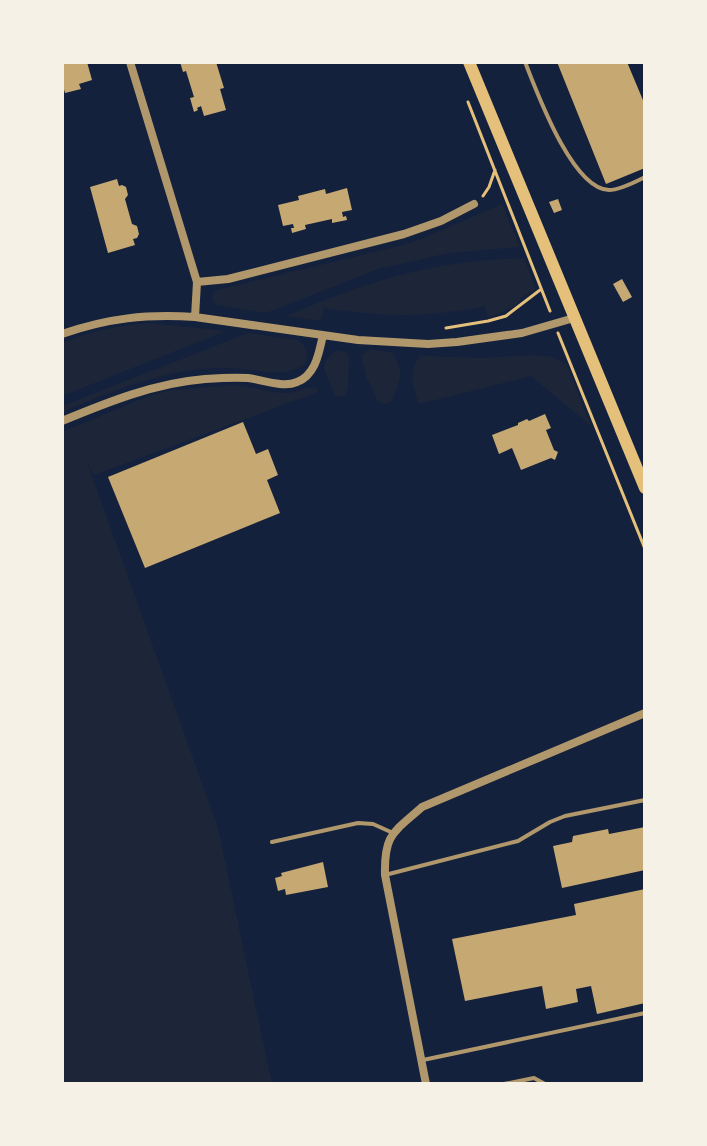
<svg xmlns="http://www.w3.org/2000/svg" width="707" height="1146" viewBox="0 0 707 1146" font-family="Bitter,serif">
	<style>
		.green { fill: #1d2539 }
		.building { fill: #c6a872 }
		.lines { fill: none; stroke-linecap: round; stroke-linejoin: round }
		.path { stroke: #e5c07b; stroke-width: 3 }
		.service { stroke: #b1986c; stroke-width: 4 }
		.minor { stroke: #b1986c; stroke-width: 8 }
		.secondary { stroke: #e5c07b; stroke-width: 12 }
	</style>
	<rect width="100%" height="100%" fill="#14213d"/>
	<!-- green -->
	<path class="green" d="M502,204L520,247L449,253L378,269L266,313L216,305L212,298L214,291L403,245L422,239Z
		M524,258L536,289L524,296L515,306L488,318L485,306C427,318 382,317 324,308L321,321L287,316C370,280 433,261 524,258Z
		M150,323L226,331L62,396V343C91,331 120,325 150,323Z
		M248,333L297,340C307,346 309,353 305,364C281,380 254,368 227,368C172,366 112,391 62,412V406Z
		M371,349L393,353C405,376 400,379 392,401L385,404L378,402L366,376L361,355Z
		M336,350L346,352L349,356L348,389L344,396L336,397L324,369L326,360Z
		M535,355L553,357L567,365L591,426L531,376L419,404C413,388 407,369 421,356L481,358Z
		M235,385C251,387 267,392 283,393C295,394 306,386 316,388L318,392L94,475L87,462L218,828L272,1084H62V432L146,397L171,390Z"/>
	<!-- building -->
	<path class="building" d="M62,62H87L92,80L79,84L81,89L65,93L62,82Z
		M180,62H216L224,88L220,89L226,110L204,116L201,106L197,108L198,110L194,112L190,98L194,97L186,71L183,72Z
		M557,62H627L645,105V168L606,184Z
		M117,179L119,186L122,185L126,187L128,195L125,199L132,224L137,226L139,234L137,238L133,239L135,245L108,253L90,187Z
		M347,188L352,210L342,212L343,217L346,216L347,220L332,223V219L305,225L306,229L292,233L291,228H294L293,224L283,226L278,205L299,200L298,196L325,189L326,194Z
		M558,199L562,210L554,213L549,202Z
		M622,279L632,297L623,302L613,284Z
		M545,414L551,428L546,430L554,450L558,452L555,460L551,458L521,470L512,448L499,454L492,435L518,425V423L527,419L529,421Z
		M243,422L256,454L268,449L278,475L267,480L280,513L145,568L108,477Z
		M645,827V870L562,888L553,846L572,842L573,836L608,829L609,834Z
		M323,862L328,887L286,895L285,889L278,891L275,878L282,876L281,873Z
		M645,889V1003L597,1014L591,986L576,989L578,1002L546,1009L542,986L465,1001L452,939L576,915L574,904Z"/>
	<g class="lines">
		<!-- path -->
		<path class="path" d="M468,102L550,311
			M483,196L489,187L495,170
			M446,328L488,321L506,316L540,290
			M558,333L645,549"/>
		<!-- service -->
		<path class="service" d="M525,62C537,92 572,189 609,190C620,190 635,182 645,177
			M272,842L358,823L373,824L393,833
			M385,875L518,841L550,822L565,816L645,800
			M423,1060L645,1013
			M504,1084L534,1078L545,1084
			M641,1084L645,1083"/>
		<!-- minor -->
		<path class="minor" d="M130,62L197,282L195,317
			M197,282L228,279L404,234L441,221L474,204
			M62,334C108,318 146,314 195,317L358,340L428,344L457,342L522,333L574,318
			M62,421C108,402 155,383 205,379C219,378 234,377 248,378C263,380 283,388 297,382C316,375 319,352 323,335
			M426,1084L385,875C384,834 393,833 422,807L645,713"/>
		<!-- secondary -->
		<path class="secondary" d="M469,62L645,488"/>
	</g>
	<!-- border -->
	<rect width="707" height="1146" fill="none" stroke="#f6f1e7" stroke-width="128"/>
</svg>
